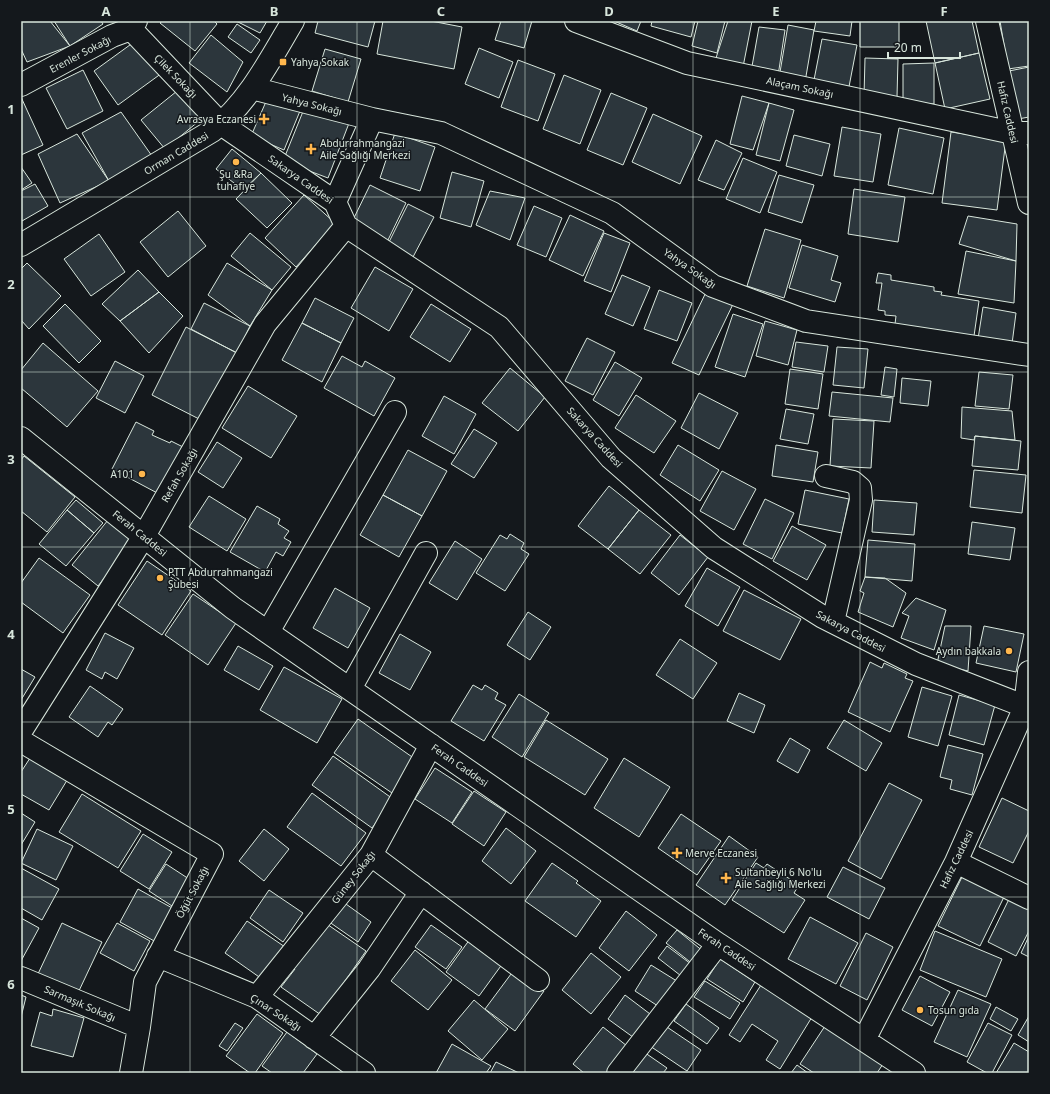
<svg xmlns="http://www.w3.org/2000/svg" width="1050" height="1094" viewBox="0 0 1050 1094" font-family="'Noto Sans',sans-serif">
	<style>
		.building { fill: #2c363c; stroke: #d8e6dc }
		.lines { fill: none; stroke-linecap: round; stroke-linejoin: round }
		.minor-casing { stroke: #d8e6dc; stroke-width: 24 }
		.minor { stroke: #14181c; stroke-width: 22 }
		.grid { fill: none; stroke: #d8e6dc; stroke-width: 1; stroke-opacity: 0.55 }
		.poi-dot { fill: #ffb74d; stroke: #14181c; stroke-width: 1.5 }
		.labels { text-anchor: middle; stroke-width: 3; stroke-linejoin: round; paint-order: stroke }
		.street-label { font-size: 10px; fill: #d8e6dc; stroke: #14181c }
		.poi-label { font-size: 10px; fill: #d8e6dc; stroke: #14181c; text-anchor: start }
		.neatline { fill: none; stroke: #d8e6dc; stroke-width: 1.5 }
		.grid-label { font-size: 13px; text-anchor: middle; font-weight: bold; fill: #d8e6dc }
	</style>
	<rect width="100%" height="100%" fill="#14181c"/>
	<!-- building -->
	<path class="building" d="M21,21H50L70,46L27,62L21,49Z
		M54,21H101L103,24L70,46Z
		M162,21H214L217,24L195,51L160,23Z
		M236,21H267L260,33Z
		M318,21H375L368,47L315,33Z
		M383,21H431L462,27L454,69L377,54Z
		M501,21H532L524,48L495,40Z
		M614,21H641L637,31Z
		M652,21H695L691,37L651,26Z
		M698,21H725L717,53L692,46Z
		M728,21H752L743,67L715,61Z
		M816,21H852L850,36L814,31Z
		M860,21H899V47H860Z
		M926,21H972L979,53L935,63Z
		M1000,21H1029V66L1008,69Z
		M237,24L260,40L251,53L228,37Z
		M788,25L814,30L805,82L779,78Z
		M759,27L785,30L778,76L751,72Z
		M211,35L243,62L227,92L189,63Z
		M822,39L857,45L848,92L813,85Z
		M134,42L162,73L118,105L94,71Z
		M479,48L513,62L499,98L465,84Z
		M325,49L361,59L348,102L312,91Z
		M979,53L990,99L945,109L935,63Z
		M865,58L898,59L897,97L864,96Z
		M518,60L555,74L538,121L501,107Z
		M934,63V104H903V64Z
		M1029,67V117L1018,119L1009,71Z
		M83,70L103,111L67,129L46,88Z
		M564,75L601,90L580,144L543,129Z
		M182,87L205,116L165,149L141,120Z
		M611,93L647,108L623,165L587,150Z
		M742,96L769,103L753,150L730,144Z
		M21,97L43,145L21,155Z
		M268,97L300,111L284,150L251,136Z
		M769,103L794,110L780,161L756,155Z
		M306,104L351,118L328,178L283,161Z
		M121,112L152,156L109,181L82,133Z
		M653,114L702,136L680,184L632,162Z
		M842,127L881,134L873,182L834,176Z
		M899,128L944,138L933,194L888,185Z
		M951,132L1006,140L997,210L942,203Z
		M395,133L435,147L420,191L380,178Z
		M77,134L109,181L60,203L38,154Z
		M794,135L830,144L822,176L786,166Z
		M716,140L742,153L724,190L698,180Z
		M232,149L261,173L243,190L216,169Z
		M743,158L777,172L760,213L726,199Z
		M21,167L32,183L21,190Z
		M452,172L484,181L471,227L440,218Z
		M261,173L292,203L267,228L236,199Z
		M779,175L814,185L802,223L768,212Z
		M35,184L48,206L22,221L21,218V191Z
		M370,185L406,203L387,242L351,224Z
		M854,189L905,197L898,242L848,234Z
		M490,191L525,198L510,240L476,225Z
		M304,195L335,223L296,267L265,238Z
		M408,204L434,217L413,257L388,244Z
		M534,206L562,218L546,257L517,245Z
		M178,211L206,246L168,277L140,242Z
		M570,215L604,231L583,276L549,260Z
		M968,216L1017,224L1016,261L959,244Z
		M765,229L801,240L784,298L747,286Z
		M250,233L291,267L272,290L231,256Z
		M604,233L630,243L611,292L584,281Z
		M99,234L125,272L91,296L64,259Z
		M802,245L838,256L831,280L841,283L835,302L789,288Z
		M966,251L1016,261L1014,303L958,294Z
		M27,263L61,296L29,329L21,320V269Z
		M227,263L272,290L250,326L208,295Z
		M375,267L413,289L389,331L351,308Z
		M138,270L159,292L120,321L102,304Z
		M878,273L891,275V280L934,287V291L942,292L941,295L979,301L974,336L895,324L896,316L885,315V311L878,310L882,283H876Z
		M622,275L650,287L633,326L605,314Z
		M708,288L735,300L699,375L672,363Z
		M659,290L692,303L677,341L644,329Z
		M159,292L183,316L149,353L120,321Z
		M315,298L354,318L341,343L302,323Z
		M204,303L250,326L237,353L191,329Z
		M65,304L101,341L79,363L43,326Z
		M431,304L471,329L450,362L410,337Z
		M983,307L1016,313L1012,344L978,339Z
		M733,314L763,324L745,377L715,367Z
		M765,321L797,330L788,365L756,356Z
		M302,323L341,343L322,382L282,360Z
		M186,327L237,353L203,421L152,395Z
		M587,338L615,352L593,395L565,381Z
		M796,342L828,346L824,372L792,367Z
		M43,343L98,391L67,427L21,388V370Z
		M837,347L868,349L864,388L833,385Z
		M342,356L362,367L365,361L395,378L374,416L324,388Z
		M115,361L144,376L125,413L96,398Z
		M615,362L642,378L619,416L593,400Z
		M885,367L897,369L894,397L881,395Z
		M510,368L545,397L518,431L482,403Z
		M790,369L823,374L818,409L785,404Z
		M979,372L1013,375L1009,409L975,406Z
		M902,378L931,381L928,406L900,403Z
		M248,386L297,416L271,458L222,428Z
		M832,392L893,398L890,422L829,416Z
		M699,393L738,413L719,449L681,428Z
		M636,395L676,421L654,453L615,428Z
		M444,396L476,414L454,454L422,436Z
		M962,407L1012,411L1015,440L975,436L974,440L961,438Z
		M786,409L814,414L808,444L780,439Z
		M833,419L874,421L871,468L830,466Z
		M136,422L154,431L152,435L170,443L171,441L185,448L161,495L112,469Z
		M474,429L497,443L474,478L451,464Z
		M975,436L1021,441L1018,470L972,466Z
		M217,442L242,458L223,488L198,472Z
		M678,445L719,470L700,501L660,475Z
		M776,445L818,452L813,482L772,476Z
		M408,450L447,471L422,516L383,495Z
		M24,456L75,497L47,532L21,511V460Z
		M974,470L1026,475L1022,513L970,507Z
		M722,471L756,489L734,530L700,511Z
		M609,486L639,510L608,549L578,526Z
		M805,490L849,499L842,533L798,524Z
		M383,495L422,516L399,557L360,535Z
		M209,496L246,519L227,551L189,527Z
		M765,499L794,513L772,559L743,544Z
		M76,500L103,523L94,533L67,510Z
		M874,500L917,503L914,535L872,532Z
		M257,506L280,519L278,524L289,531L284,538L291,542L283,556L276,552L265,572L230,552Z
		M67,510L94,533L66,566L39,544Z
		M639,510L671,535L640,574L608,549Z
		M108,520L134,540L98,586L72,565Z
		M972,522L1015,528L1010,560L968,554Z
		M792,526L826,545L807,580L773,561Z
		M510,534L524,543L521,549L529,554L505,591L476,573L500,535L507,539Z
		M680,535L708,557L679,595L651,573Z
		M868,540L915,544L912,581L865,577Z
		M455,541L482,559L457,600L429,583Z
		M39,558L90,595L63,633L21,602V583Z
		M147,561L191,591L162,635L118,605Z
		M707,568L740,587L718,626L685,606Z
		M865,577L885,578L906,593L893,627L858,612L864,593L860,591Z
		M335,588L370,608L348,648L313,628Z
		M744,590L801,619L780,660L723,631Z
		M193,594L236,623L208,665L165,635Z
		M916,598L946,610L934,650L901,638L909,616L902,613Z
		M528,612L551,627L530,660L507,645Z
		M945,626H971L968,671L937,664Z
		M984,626L1024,634L1016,672L976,663Z
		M105,633L134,648L117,679L105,672L102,679L86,670Z
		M400,634L431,652L410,690L379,673Z
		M680,639L717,663L693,699L656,675Z
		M238,646L273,666L259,690L224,670Z
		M870,662L882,668L884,663L907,674L905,678L913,681L890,732L848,712Z
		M284,667L342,699L317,743L260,710Z
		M21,669L35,677L21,700Z
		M473,685L482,690L485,685L498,693L495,699L506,705L484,741L451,721Z
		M90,686L123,709L112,725L108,722L98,737L69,717Z
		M922,687L952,696L938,746L908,737Z
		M739,693L765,705L754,733L727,721Z
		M519,694L549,713L522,757L492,737Z
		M959,695L995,705L984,745L949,735Z
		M358,719L415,759L392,793L334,753Z
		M546,720L608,759L585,795L524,757Z
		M844,720L882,743L866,771L827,748Z
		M790,738L810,750L798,773L777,761Z
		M948,745L983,754L972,795L950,789L952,780L940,777Z
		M32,755L69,777L49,810L21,794V772Z
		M333,756L393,799L372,828L312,785Z
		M624,758L670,787L639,837L594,808Z
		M435,768L472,792L452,823L415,799Z
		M889,783L922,800L881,879L848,861Z
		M474,791L506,812L484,846L452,824Z
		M312,793L366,833L341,866L287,827Z
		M82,794L141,831L118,868L59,832Z
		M1002,798L1029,811V831L1013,863L979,847Z
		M21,813L35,822L21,845Z
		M681,814L721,841L697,875L658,848Z
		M506,828L536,851L511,884L482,861Z
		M37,829L73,846L56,880L21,863Z
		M264,829L289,849L264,881L239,861Z
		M143,834L172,852L149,889L120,871Z
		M729,836L758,857L725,905L696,885Z
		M552,863L578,881L576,883L601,901L576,937L525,901Z
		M756,863L764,868L767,864L799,885L794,893L805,900L784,933L732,900Z
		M166,864L189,879L172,906L149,891Z
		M843,867L885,888L869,919L827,897Z
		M21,868L59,889L42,920L21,908Z
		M962,877L1004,897L980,946L938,926Z
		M138,889L174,909L156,942L120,922Z
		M269,890L303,913L283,942L250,918Z
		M1010,897L1029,906V931L1016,956L988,942Z
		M339,899L371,922L358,942L325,919Z
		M626,911L657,935L629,971L599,948Z
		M810,917L858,943L836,984L788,959Z
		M21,918L39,928L21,961Z
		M321,920L366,951L321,1015L281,987L295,969L289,965Z
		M247,921L285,947L262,979L225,953Z
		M62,923L102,942L77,995L37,976Z
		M117,923L150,941L134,971L100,953Z
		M431,925L462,947L446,969L415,947Z
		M677,930L704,952L694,965L666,943Z
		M935,931L1002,959L986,997L920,970Z
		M866,933L893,947L867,1000L840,986Z
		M1029,936V957L1021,953Z
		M470,939L503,963L479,996L446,972Z
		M667,946L695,967L685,979L658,958Z
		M415,950L452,980L428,1010L391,981Z
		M591,953L621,977L591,1014L562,990Z
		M720,959L755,982L743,1002L707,979Z
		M651,965L680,983L664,1010L635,991Z
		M514,970L544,991L515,1031L485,1009Z
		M920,976L950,992L932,1026L902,1010Z
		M705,981L740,1003L730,1019L694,997Z
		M761,985L812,1017L780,1069L766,1060L778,1041L752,1024L740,1042L729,1035Z
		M958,990L991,1004L967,1057L934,1042Z
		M21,995L26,997L21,1017Z
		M625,995L654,1017L637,1040L608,1019Z
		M474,1000L508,1029L482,1060L448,1031Z
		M686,1004L719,1028L707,1044L674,1021Z
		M996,1007L1018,1019L1011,1031L990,1019Z
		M53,1009L84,1018L73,1057L31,1046L40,1012L52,1016Z
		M257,1014L283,1033L255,1073H250L226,1056Z
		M1029,1016V1042L1018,1035Z
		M235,1023L243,1028L227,1051L219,1046Z
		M988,1023L1012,1035L992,1073H987L967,1062Z
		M664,1025L701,1050L687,1071L650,1046Z
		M825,1026L883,1064L877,1073H814L800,1064Z
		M603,1027L627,1046L606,1073H584L573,1064Z
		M287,1032L317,1054L303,1073H272L262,1066Z
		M1014,1043L1029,1052V1073H996Z
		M452,1044L491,1066L486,1073H436Z
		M641,1050L667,1068L663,1073H624Z
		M496,1062L519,1073H490Z
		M797,1065L808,1073H791Z"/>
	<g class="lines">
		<!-- minor casing -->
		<g class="minor-casing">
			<path id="minor" d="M576,21L687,63L1013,133H1029
				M987,21L1029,203
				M131,29L221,124L335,202L346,226L499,327L611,458L714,548L823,617L916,664L1029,708
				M21,85L112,36L131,29L136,21
				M252,88L372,119L441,133L612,213L713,286L806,321L1029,355
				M335,202L372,119
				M21,245L212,131C248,103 270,60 293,21
				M21,438L233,608L718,944L914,1073
				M826,476L853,482L860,488L861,500L833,622
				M268,632L395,412
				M350,689L426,553
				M21,731L144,536L265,324L346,226
				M21,741L212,854L145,982L139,1027L131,1073
				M371,855L538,980
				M956,862L1029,898
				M158,956L257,997L364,1073
				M21,978L139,1027
				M257,997L371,855L431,745
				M314,1038L369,969L421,892
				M864,1040L956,862L1025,707L1029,672
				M618,1073L718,944"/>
		</g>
		<!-- minor -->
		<use href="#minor" class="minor"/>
	</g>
	<!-- grid -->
	<path class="grid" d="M190,21V1073M357,21V1073M525,21V1073M693,21V1073M860,21V1073M21,197H1029M21,372H1029M21,547H1029M21,722H1029M21,897H1029"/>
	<!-- markers -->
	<g class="poi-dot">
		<rect x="279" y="58" width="8" height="8" rx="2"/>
		<path d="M262 113h4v4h4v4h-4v4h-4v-4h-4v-4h4z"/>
		<path d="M309 143h4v4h4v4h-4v4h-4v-4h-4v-4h4z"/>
		<circle cx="236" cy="162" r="4"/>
		<circle cx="142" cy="474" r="4"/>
		<circle cx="160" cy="578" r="4"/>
		<circle cx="1009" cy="651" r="4"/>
		<path d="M675 847h4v4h4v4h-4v4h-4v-4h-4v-4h4z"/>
		<path d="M724 872h4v4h4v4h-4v4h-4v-4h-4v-4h4z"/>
		<circle cx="920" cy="1010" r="4"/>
	</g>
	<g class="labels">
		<!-- street labels -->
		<g class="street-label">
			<text transform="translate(80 54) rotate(-28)" y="4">Erenler Sokağı</text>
			<text transform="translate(176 76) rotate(46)" y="4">Çilek Sokağı</text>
			<text transform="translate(800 87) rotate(12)" y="4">Alaçam Sokağı</text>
			<text transform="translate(312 104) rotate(14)" y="4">Yahya Sokağı</text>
			<text transform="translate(1008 112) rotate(77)" y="4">Hafız Caddesi</text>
			<text transform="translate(176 153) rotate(-31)" y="4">Orman Caddesi</text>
			<text transform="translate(301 179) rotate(35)" y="4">Sakarya Caddesi</text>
			<text transform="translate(690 268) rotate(35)" y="4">Yahya Sokağı</text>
			<text transform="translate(595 437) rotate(48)" y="4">Sakarya Caddesi</text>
			<text transform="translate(179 475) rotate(-60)" y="4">Refah Sokağı</text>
			<text transform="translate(140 533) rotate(39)" y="4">Ferah Caddesi</text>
			<text transform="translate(851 631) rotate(28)" y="4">Sakarya Caddesi</text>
			<text transform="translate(460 765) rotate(35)" y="4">Ferah Caddesi</text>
			<text transform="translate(956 859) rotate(-64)" y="4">Hafız Caddesi</text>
			<text transform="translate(353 877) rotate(-52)" y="4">Güney Sokağı</text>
			<text transform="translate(192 892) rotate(-62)" y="4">Öğüt Sokağı</text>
			<text transform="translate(727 949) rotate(34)" y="4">Ferah Caddesi</text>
			<text transform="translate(80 1003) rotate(23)" y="4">Sarmaşık Sokağı</text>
			<text transform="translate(276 1012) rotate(33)" y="4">Çınar Sokağı</text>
		</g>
		<!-- poi labels -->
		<g class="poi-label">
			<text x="291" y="66">Yahya Sokak</text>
			<text x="256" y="123" text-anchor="end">Avrasya Eczanesi</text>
			<text x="320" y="147">Abdurrahmangazi<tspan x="320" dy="12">Aile Sağlığı Merkezi</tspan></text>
			<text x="236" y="178" text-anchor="middle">Şu &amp;Ra<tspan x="236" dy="12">tuhafiye</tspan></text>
			<text x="134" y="478" text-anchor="end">A101</text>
			<text x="168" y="576">PTT Abdurrahmangazi<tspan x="168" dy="12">Şubesi</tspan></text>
			<text x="1001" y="655" text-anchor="end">Aydın bakkala</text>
			<text x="685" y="857">Merve Eczanesi</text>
			<text x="735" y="876">Sultanbeyli 6 No'lu<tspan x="735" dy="12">Aile Sağlığı Merkezi</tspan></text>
			<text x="928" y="1014">Tosun gıda</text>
		</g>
	</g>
	<!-- border -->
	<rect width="1050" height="1094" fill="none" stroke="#14181c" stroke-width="44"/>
	<!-- scale -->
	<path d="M888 52v6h72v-6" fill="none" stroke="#d8e6dc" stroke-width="2"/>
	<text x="894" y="52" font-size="12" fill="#d8e6dc" stroke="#14181c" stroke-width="3" paint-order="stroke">20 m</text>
	<rect x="22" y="22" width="1006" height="1050" class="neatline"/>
	<g class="grid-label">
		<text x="106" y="16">A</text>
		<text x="274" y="16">B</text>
		<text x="441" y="16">C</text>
		<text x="609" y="16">D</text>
		<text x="776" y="16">E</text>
		<text x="944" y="16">F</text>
		<text x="11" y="114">1</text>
		<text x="11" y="289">2</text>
		<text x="11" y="464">3</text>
		<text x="11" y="639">4</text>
		<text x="11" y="814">5</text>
		<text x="11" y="989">6</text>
	</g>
</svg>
